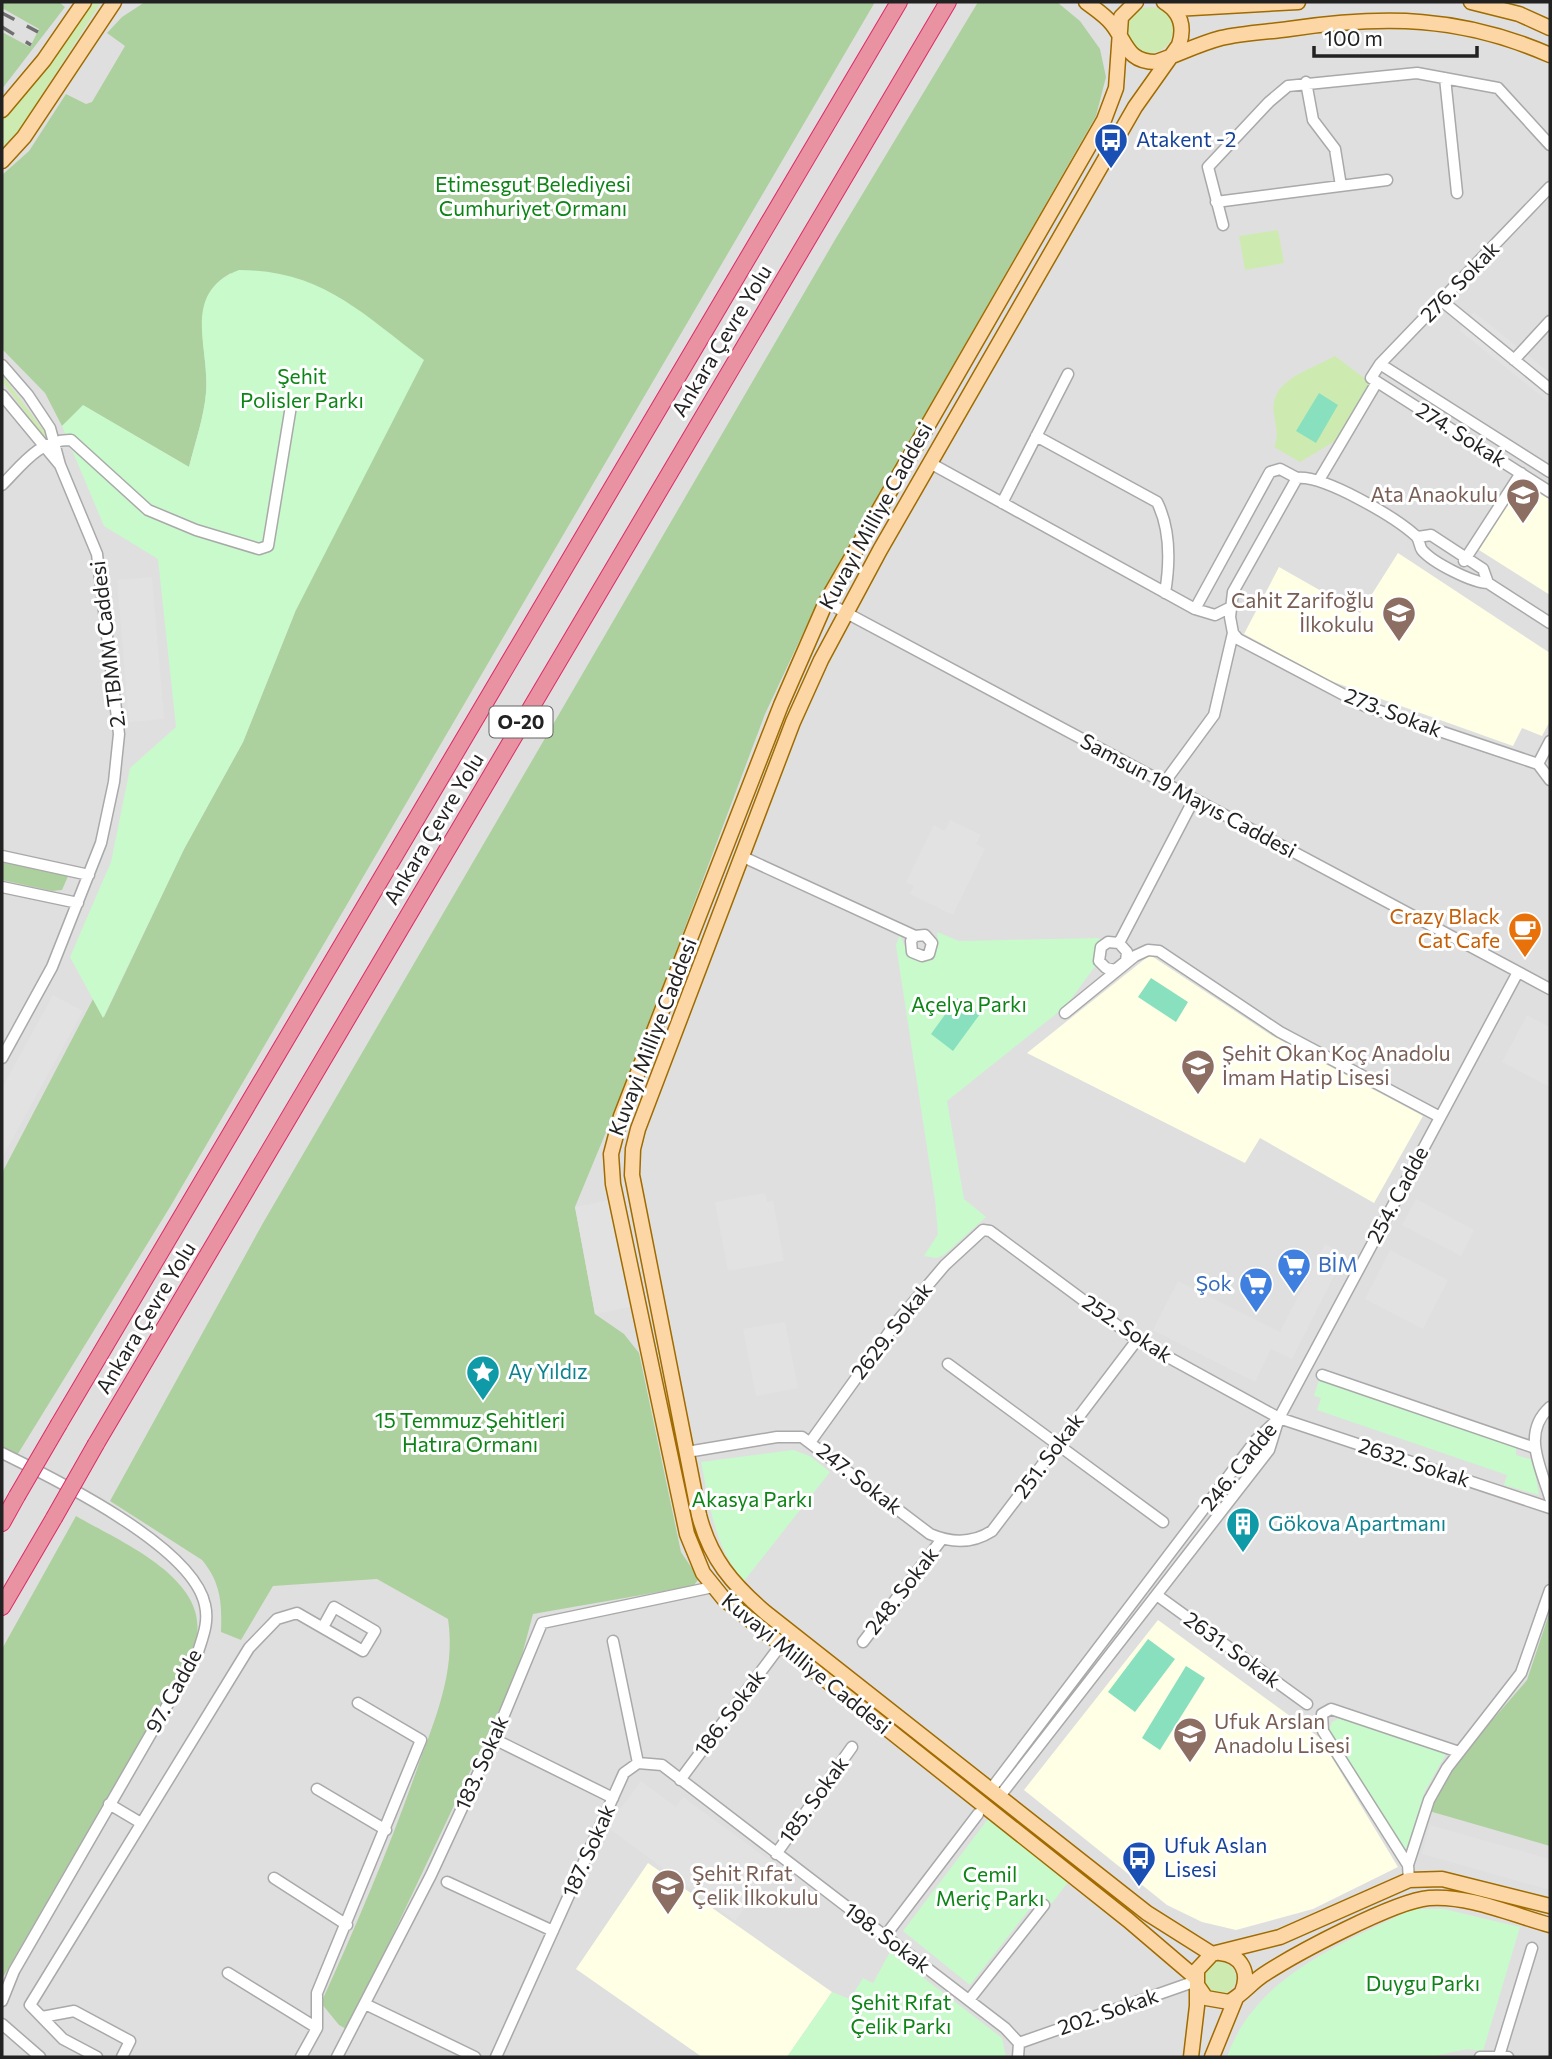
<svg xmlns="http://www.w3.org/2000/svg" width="1552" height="2059" viewBox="0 0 1552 2059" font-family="Commissioner,sans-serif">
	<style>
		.residential { fill: #e0dfdf }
		.education { fill: #ffffe5 }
		.grass { fill: #cdebb0 }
		.forest { fill: #add19e }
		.park { fill: #c8facc }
		.pitch { fill: #88e0be }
		.parking { fill: #e2e2e2 }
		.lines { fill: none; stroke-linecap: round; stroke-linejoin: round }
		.minor-casing { stroke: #a9a9a9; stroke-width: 13 }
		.major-casing { stroke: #a06b00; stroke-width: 17 }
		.highway-casing { stroke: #dc2a67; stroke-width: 18 }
		.minor { stroke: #fff; stroke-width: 10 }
		.major { stroke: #fcd6a4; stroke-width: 14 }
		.highway { stroke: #e892a2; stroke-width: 16 }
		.rail { stroke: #707070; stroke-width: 3.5; stroke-dasharray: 14 14; stroke-linecap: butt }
		.highway-bridge-casing { stroke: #dc2a67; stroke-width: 18; stroke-linecap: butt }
		.highway-bridge { stroke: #e892a2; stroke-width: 16 }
		.labels { text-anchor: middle; stroke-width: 6; stroke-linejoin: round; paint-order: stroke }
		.shield { fill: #fff; stroke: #646464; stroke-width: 2 }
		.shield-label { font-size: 19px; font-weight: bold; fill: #222 }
		.transit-label { font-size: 21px; fill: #164399; stroke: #fff; text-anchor: start }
		.park-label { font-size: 21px; fill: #0c8416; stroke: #fff }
		.street-label { font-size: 21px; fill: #222; stroke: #fff }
		.education-label { font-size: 21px; fill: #785e54; stroke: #fff; text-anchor: start }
		.food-label { font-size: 21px; fill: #c56008; stroke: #fff; text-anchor: end }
		.shop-label { font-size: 21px; fill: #366cbe; stroke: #fff; text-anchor: start }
		.culture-label { font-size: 21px; fill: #0d838f; stroke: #fff; text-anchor: start }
	</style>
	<rect width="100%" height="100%" fill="#f2efe9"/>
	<!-- residential -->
	<path class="residential" d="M2,2H1550V2057H2Z"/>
	<!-- education -->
	<path class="education" d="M1522,482L1550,500V595L1479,550Z
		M1398,553L1550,653V721L1542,736L1522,728L1513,746L1328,680L1244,634L1279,567L1360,613Z
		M1150,955L1271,1035L1423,1116L1374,1203L1260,1138L1245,1163L1027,1053Z
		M1158,1620L1320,1738L1398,1867L1313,1909L1236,1930L1202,1922L1167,1905L1024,1790Z
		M648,1863L832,1992L787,2057H702L576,1969Z"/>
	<!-- grass -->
	<path class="grass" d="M94,2H101L21,128L2,148V119L34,84Z
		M1127 30a23 23 0 1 1 46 0a23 23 0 1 1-46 0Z
		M1278,230L1284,263L1245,270L1239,236Z
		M1335,356L1371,383L1337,440L1300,462L1274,447C1279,437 1276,427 1274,415C1268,380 1308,371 1335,356Z
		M2,375L47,435L43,436L2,381Z
		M1204 1978a16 16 0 1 1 32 0a16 16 0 1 1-32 0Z"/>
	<!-- forest -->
	<path class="forest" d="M2,2H59L65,7L2,89V32L30,47L39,29L2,8Z
		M145,2H875L170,1207L16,1457L2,1450V1173L93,999L104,1017L184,849L243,742L295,612L231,273C184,299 210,351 206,393C204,417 195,443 189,467L84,406L62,426L45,393L2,349V175L29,151L66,94L86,104L92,102L125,46L107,33L122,17Z
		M978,2H1057L1080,21L1100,49L1106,77L1096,116L820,597L765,714L628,1079L575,1207L595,1314L624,1334L639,1353L681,1552L699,1579L693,1586L533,1614L518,1670L348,2030L339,2025L321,2003C356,1926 389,1849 417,1769C435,1719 456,1672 448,1619L377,1579L273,1586L241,1640L221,1632C222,1603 221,1583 202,1560L110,1501L263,1223L836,238Z
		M2,860L69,874L62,890L52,891L2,880Z
		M76,1516C117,1540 205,1576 197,1634C196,1646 184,1662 179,1673L2,1979V1649Z
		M1550,1611V1846L1429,1811L1450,1769L1527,1680Z"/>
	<!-- park -->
	<path class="park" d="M239,270C321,270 362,313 424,360L295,612L243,742L184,849L103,1018L70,957L111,862L130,768L176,727L158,559L104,526L62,426L83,405L189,467C195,443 204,417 206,393C210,347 180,293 239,270Z
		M937,932L959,941L1098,938L1101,940L1096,965L1066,1006L947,1101L964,1199L986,1217L944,1255L936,1258L924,1256L938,1234L935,1200L896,945L900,935L908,954L930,957L938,943Z
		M1319,1380L1516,1448V1455L1533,1460L1539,1495L1504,1485L1507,1475L1317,1410L1321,1398L1314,1396Z
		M793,1450L810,1456L830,1472L744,1581C714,1547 710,1506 701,1462Z
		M1341,1717L1443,1749L1446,1754L1425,1791L1406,1850L1328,1732L1332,1722Z
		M988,1819L1069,1881L1052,1903L1035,1902L970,1985L903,1931Z
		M1412,1909H1444L1520,1927L1483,2051L1467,2049L1429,2057H1227C1256,1975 1341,1945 1412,1909Z
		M890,1952L1002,2038L1006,2057H787L832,1992L850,1999L863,1978L873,1983Z"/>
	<!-- pitch -->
	<path class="pitch" d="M1319,393L1338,405L1316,443L1296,431Z
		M1151,978L1188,1002L1176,1022L1138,997Z
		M957,998L980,1014L953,1051L931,1034Z
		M1148,1639L1175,1659L1135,1712L1108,1692Z
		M1186,1666L1205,1678L1160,1750L1142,1738Z"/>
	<!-- parking -->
	<path class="parking" d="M1474,312L1550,373V403L1459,330Z
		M152,577L164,719L129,722L117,580Z
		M950,820L981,835L976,844L985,849L953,915L910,894L914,886L906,882L934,825L945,831Z
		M53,995L83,1011L2,1158V1088Z
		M1527,1015L1550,1027V1087L1502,1062Z
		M765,1193L767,1202L773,1201L784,1261L728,1271L715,1202Z
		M1416,1199L1474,1230L1461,1256L1402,1225Z
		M609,1200L630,1307L595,1314L575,1207Z
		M1325,1244L1345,1254L1292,1359L1271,1349L1255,1382L1153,1330L1178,1281L1280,1332Z
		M1390,1250L1448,1280L1423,1329L1365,1299Z
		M785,1322L798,1388L756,1396L743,1329Z
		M641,1781L676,1807L683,1797L776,1865L735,1921L607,1827Z
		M1430,1825L1550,1859V1890L1422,1854Z"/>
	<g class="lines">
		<!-- minor casing -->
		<g class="minor-casing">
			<path id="minor" d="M1445,78L1457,193
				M1306,82L1313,120L1335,149L1341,186
				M1550,187L1380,364L1371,378L1550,492
				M1216,202L1387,180
				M1223,225L1208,167L1269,102L1288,86L1417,73L1498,88L1550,145
				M1442,301L1550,389
				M1514,360L1550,321
				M1380,364L1550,472
				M2,365L28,395L50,428L60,465L97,554L119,734L114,782L101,843L52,967L2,1058
				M2,395L60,465
				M1036,436L1157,502C1171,530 1170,563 1165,593
				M930,463L1195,609L1215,615L1231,607
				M1319,480L1377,382
				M2,485C22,465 40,439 71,440L148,510L196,530L259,549L268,546L291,406
				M1002,503L1068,374
				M1464,561L1521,473
				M1488,583L1550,623
				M826,602L1550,989
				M1195,609L1270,472L1280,469L1297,478
				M1233,633L1238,639L1365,706L1538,764L1550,741
				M1538,764L1550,780
				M1164,783L1214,715L1233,633L1230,617L1233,592L1297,478C1324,475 1395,517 1416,536C1420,540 1419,546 1422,550C1433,563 1473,583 1488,583L1483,569L1431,535L1418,537
				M2,856L89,875
				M741,856L915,936L925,935L932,943L929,954L922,956L912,952L911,941L915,936
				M2,887L78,903
				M1119,943L1127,952L1126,961L1115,970L1106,968L1099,961L1101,947L1108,942L1119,943L1194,799
				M1065,1013L1135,956L1148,950L1159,951L1280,1032L1440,1117
				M948,1364L1163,1522
				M1322,1375L1535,1448
				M1550,1407C1521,1433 1541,1467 1550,1498
				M811,1441L895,1324L945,1265L983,1230L990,1231L1137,1340L1279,1418L1550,1508
				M687,1452L777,1437H802L930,1534C951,1543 972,1544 992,1531L1137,1340
				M2,1453C53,1478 193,1546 205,1605C209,1622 203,1636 198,1652L14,1971L2,2001
				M1158,1596L1307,1704
				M863,1642L942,1539
				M494,1739L613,1798
				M638,1763L662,1765L1005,2028L1019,2043L1018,2057
				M680,1780L780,1646
				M317,1789L386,1830
				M991,1789L1256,1440L1277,1420
				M1000,1796L1269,1450L1279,1418L1518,972
				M109,1804L141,1823
				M776,1854L852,1747
				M1408,1865L1323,1731L1322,1714L1331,1709L1459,1752
				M274,1878L347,1925
				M1409,1880L1408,1865L1429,1800L1447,1768L1521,1673L1550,1590
				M447,1882L553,1931
				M885,1936L978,1814
				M228,1973L317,2028
				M969,2000L1044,1905
				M365,2004L475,2057
				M42,2017L74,2011L130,2041L122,2057
				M2,2024L40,2057
				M1019,2043L1196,1981
				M1499,2056L1532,1948
				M97,2057L63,2039L30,2005L249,1648L277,1619L297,1613L363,1651L375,1631L334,1607L323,1627
				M301,2057L317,2028V1993L421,1740L358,1703
				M337,2057L431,1875L494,1739L542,1623L713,1587
				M496,2057L624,1773L638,1763L613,1641
				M1480,2057H1508"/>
		</g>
		<!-- major casing -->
		<g class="major-casing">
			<path id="major" d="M1086,2C1095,9 1105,15 1112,24C1127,43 1127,62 1156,62C1177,55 1198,44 1221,38C1243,33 1267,32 1289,29C1385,15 1461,16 1550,55
				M1136,2L1121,17L1116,88L1104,120L826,602L781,705L621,1116L611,1154L613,1184L687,1534L703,1573L724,1599L1128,1920L1196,1978
				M1164,2C1181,12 1185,27 1179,45L1135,107L880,550L821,660L793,722L638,1129L633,1149L632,1175L699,1515C710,1558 732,1584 766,1613L1147,1913L1212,1954
				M1471,2L1519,14L1550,28
				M1175,9L1298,2
				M2,110L44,60L84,2
				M2,161L24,137L114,2
				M1220,1953C1242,1955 1250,1973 1242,1992
				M1197,1985L1206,1998L1229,2002C1242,1995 1251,1983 1263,1975C1295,1954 1394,1901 1429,1898C1469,1895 1513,1915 1550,1925
				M1191,2057L1197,2006V1970L1212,1954L1280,1937L1409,1880L1442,1879L1550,1906
				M1212,2057L1236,1998"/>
		</g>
		<!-- highway casing -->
		<g class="highway-casing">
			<path id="highway" d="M59,1424L899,2
				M96,1444L948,2
				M2,1523L17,1496
				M2,1607L54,1518"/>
		</g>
		<!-- minor -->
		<use href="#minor" class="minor"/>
		<!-- major -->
		<use href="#major" class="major"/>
		<!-- highway -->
		<use href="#highway" class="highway"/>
		<!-- rail -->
		<path class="rail" d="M2,13L38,32
			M2,27L31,45"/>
		<!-- highway-bridge casing -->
		<g class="highway-bridge-casing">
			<path id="highway-bridge" d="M17,1496L59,1424
				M54,1518L96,1444"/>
		</g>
		<!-- highway-bridge -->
		<use href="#highway-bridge" class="highway-bridge"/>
	</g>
	<!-- icons -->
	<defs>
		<g id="bus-pin" transform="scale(1.75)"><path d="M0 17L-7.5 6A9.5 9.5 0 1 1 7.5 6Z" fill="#1a4fb4" stroke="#fff"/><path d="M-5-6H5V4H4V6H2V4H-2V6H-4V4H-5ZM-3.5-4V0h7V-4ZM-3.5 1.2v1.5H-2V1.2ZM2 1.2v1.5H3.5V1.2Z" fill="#fff"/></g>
		<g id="school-pin" transform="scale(1.75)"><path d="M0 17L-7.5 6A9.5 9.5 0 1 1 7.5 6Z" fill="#8d6e63" stroke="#fff"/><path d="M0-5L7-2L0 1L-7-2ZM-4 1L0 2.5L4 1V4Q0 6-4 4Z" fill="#fff"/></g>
		<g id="cafe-pin" transform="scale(1.75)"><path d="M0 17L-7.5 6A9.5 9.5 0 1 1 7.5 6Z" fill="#e8710a" stroke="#fff"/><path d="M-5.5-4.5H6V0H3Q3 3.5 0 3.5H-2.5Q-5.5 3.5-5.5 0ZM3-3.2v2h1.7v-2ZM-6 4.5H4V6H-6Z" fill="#fff"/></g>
		<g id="supermarket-pin" transform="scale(1.75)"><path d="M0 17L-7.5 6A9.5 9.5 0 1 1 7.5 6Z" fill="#3f7fe0" stroke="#fff"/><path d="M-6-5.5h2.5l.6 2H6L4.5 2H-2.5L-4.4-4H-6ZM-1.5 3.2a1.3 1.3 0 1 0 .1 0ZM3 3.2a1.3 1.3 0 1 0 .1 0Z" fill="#fff"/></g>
		<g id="sight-pin" transform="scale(1.75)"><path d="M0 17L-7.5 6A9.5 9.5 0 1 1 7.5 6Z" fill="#0f9aa8" stroke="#fff"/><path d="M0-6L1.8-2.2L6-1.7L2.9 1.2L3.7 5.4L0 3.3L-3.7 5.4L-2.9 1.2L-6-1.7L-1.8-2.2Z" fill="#fff"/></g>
		<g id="building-pin" transform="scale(1.75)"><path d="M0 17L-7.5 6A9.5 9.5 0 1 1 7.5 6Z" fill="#0f9aa8" stroke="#fff"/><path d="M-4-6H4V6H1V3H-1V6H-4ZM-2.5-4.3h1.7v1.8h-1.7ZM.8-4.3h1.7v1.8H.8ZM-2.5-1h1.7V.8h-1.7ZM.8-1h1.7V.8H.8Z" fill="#fff"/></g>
	</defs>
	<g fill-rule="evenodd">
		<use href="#bus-pin" x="1111" y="140"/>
		<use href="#school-pin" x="1523" y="495"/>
		<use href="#school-pin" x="1399" y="613"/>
		<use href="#cafe-pin" x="1525" y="929"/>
		<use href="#school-pin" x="1198" y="1066"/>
		<use href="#supermarket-pin" x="1294" y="1265"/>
		<use href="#supermarket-pin" x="1256" y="1284"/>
		<use href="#sight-pin" x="483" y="1372"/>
		<use href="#building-pin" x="1243" y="1524"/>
		<use href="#school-pin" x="1190" y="1734"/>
		<use href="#bus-pin" x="1139" y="1858"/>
		<use href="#school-pin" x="668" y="1886"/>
	</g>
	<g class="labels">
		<!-- shield labels -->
		<rect class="shield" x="489.5" y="706.5" width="63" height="31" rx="5"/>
		<g class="shield-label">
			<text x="521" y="729">O-20</text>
		</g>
		<!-- transit labels -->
		<g class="transit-label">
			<text x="1136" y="147">Atakent -2</text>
			<text x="1164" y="1853">Ufuk Aslan<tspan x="1164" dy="24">Lisesi</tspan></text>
		</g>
		<!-- park labels -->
		<g class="park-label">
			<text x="533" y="192">Etimesgut Belediyesi<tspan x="533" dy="24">Cumhuriyet Ormanı</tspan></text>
			<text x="302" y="384">Şehit<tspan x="302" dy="24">Polisler Parkı</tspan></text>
			<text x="969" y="1012">Açelya Parkı</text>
			<text x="470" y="1428">15 Temmuz Şehitleri<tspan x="470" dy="24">Hatıra Ormanı</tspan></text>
			<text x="752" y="1507">Akasya Parkı</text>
			<text x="990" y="1882">Cemil<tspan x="990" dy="24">Meriç Parkı</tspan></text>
			<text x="1423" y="1991">Duygu Parkı</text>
			<text x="901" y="2010">Şehit Rıfat<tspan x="901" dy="24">Çelik Parkı</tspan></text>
		</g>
		<!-- street labels -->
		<g class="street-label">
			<text transform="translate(1460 282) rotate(-46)" y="7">276. Sokak</text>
			<text transform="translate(722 341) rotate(-59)" y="7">Ankara Çevre Yolu</text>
			<text transform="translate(1461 435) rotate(32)" y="7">274. Sokak</text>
			<text transform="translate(876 516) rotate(-61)" y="7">Kuvayi Milliye Caddesi</text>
			<text transform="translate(108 644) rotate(-97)" y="7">2. TBMM Caddesi</text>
			<text transform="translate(1393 713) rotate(21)" y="7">273. Sokak</text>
			<text transform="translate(1188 796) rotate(28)" y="7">Samsun 19 Mayıs Caddesi</text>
			<text transform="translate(434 829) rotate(-59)" y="7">Ankara Çevre Yolu</text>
			<text transform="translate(653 1037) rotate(-69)" y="7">Kuvayi Milliye Caddesi</text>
			<text transform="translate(1398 1195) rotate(-62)" y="7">254. Cadde</text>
			<text transform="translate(146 1318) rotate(-59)" y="7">Ankara Çevre Yolu</text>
			<text transform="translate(1127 1329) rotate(34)" y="7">252. Sokak</text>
			<text transform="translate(892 1331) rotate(-52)" y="7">2629. Sokak</text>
			<text transform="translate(1049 1456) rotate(-53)" y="7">251. Sokak</text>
			<text transform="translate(1414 1463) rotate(18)" y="7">2632. Sokak</text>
			<text transform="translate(1239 1467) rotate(-51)" y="7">246. Cadde</text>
			<text transform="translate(859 1479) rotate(38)" y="7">247. Sokak</text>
			<text transform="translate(902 1591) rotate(-52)" y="7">248. Sokak</text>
			<text transform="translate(1232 1650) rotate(36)" y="7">2631. Sokak</text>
			<text transform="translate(806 1664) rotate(39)" y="7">Kuvayi Milliye Caddesi</text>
			<text transform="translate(174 1691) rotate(-61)" y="7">97. Cadde</text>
			<text transform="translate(730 1713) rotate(-53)" y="7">186. Sokak</text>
			<text transform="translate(482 1763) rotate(-66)" y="7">183. Sokak</text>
			<text transform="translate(814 1800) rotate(-54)" y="7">185. Sokak</text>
			<text transform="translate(589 1851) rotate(-66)" y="7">187. Sokak</text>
			<text transform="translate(887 1938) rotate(37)" y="7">198. Sokak</text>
			<text transform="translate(1108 2012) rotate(-19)" y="7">202. Sokak</text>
		</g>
		<!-- education labels -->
		<g class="education-label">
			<text x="1498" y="502" text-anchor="end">Ata Anaokulu</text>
			<text x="1374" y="608" text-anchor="end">Cahit Zarifoğlu<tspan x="1374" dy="24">İlkokulu</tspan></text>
			<text x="1222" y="1061">Şehit Okan Koç Anadolu<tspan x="1222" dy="24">İmam Hatip Lisesi</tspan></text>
			<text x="1214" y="1729">Ufuk Arslan<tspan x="1214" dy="24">Anadolu Lisesi</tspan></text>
			<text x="692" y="1881">Şehit Rıfat<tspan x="692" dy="24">Çelik İlkokulu</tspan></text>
		</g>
		<!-- food labels -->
		<g class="food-label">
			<text x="1500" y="924">Crazy Black<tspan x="1500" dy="24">Cat Cafe</tspan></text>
		</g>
		<!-- shop labels -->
		<g class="shop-label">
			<text x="1318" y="1272">BİM</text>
			<text x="1232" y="1291" text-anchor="end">Şok</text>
		</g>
		<!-- culture labels -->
		<g class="culture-label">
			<text x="508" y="1379">Ay Yıldız</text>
			<text x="1268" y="1531">Gökova Apartmanı</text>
		</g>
	</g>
	<!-- border -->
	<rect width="1552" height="2059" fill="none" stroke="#222222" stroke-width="7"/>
	<!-- scale -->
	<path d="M1314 46v10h163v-10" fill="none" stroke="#222222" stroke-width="3.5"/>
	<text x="1324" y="46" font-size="21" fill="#222222" stroke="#ffffff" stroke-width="5" paint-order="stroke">100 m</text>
</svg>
